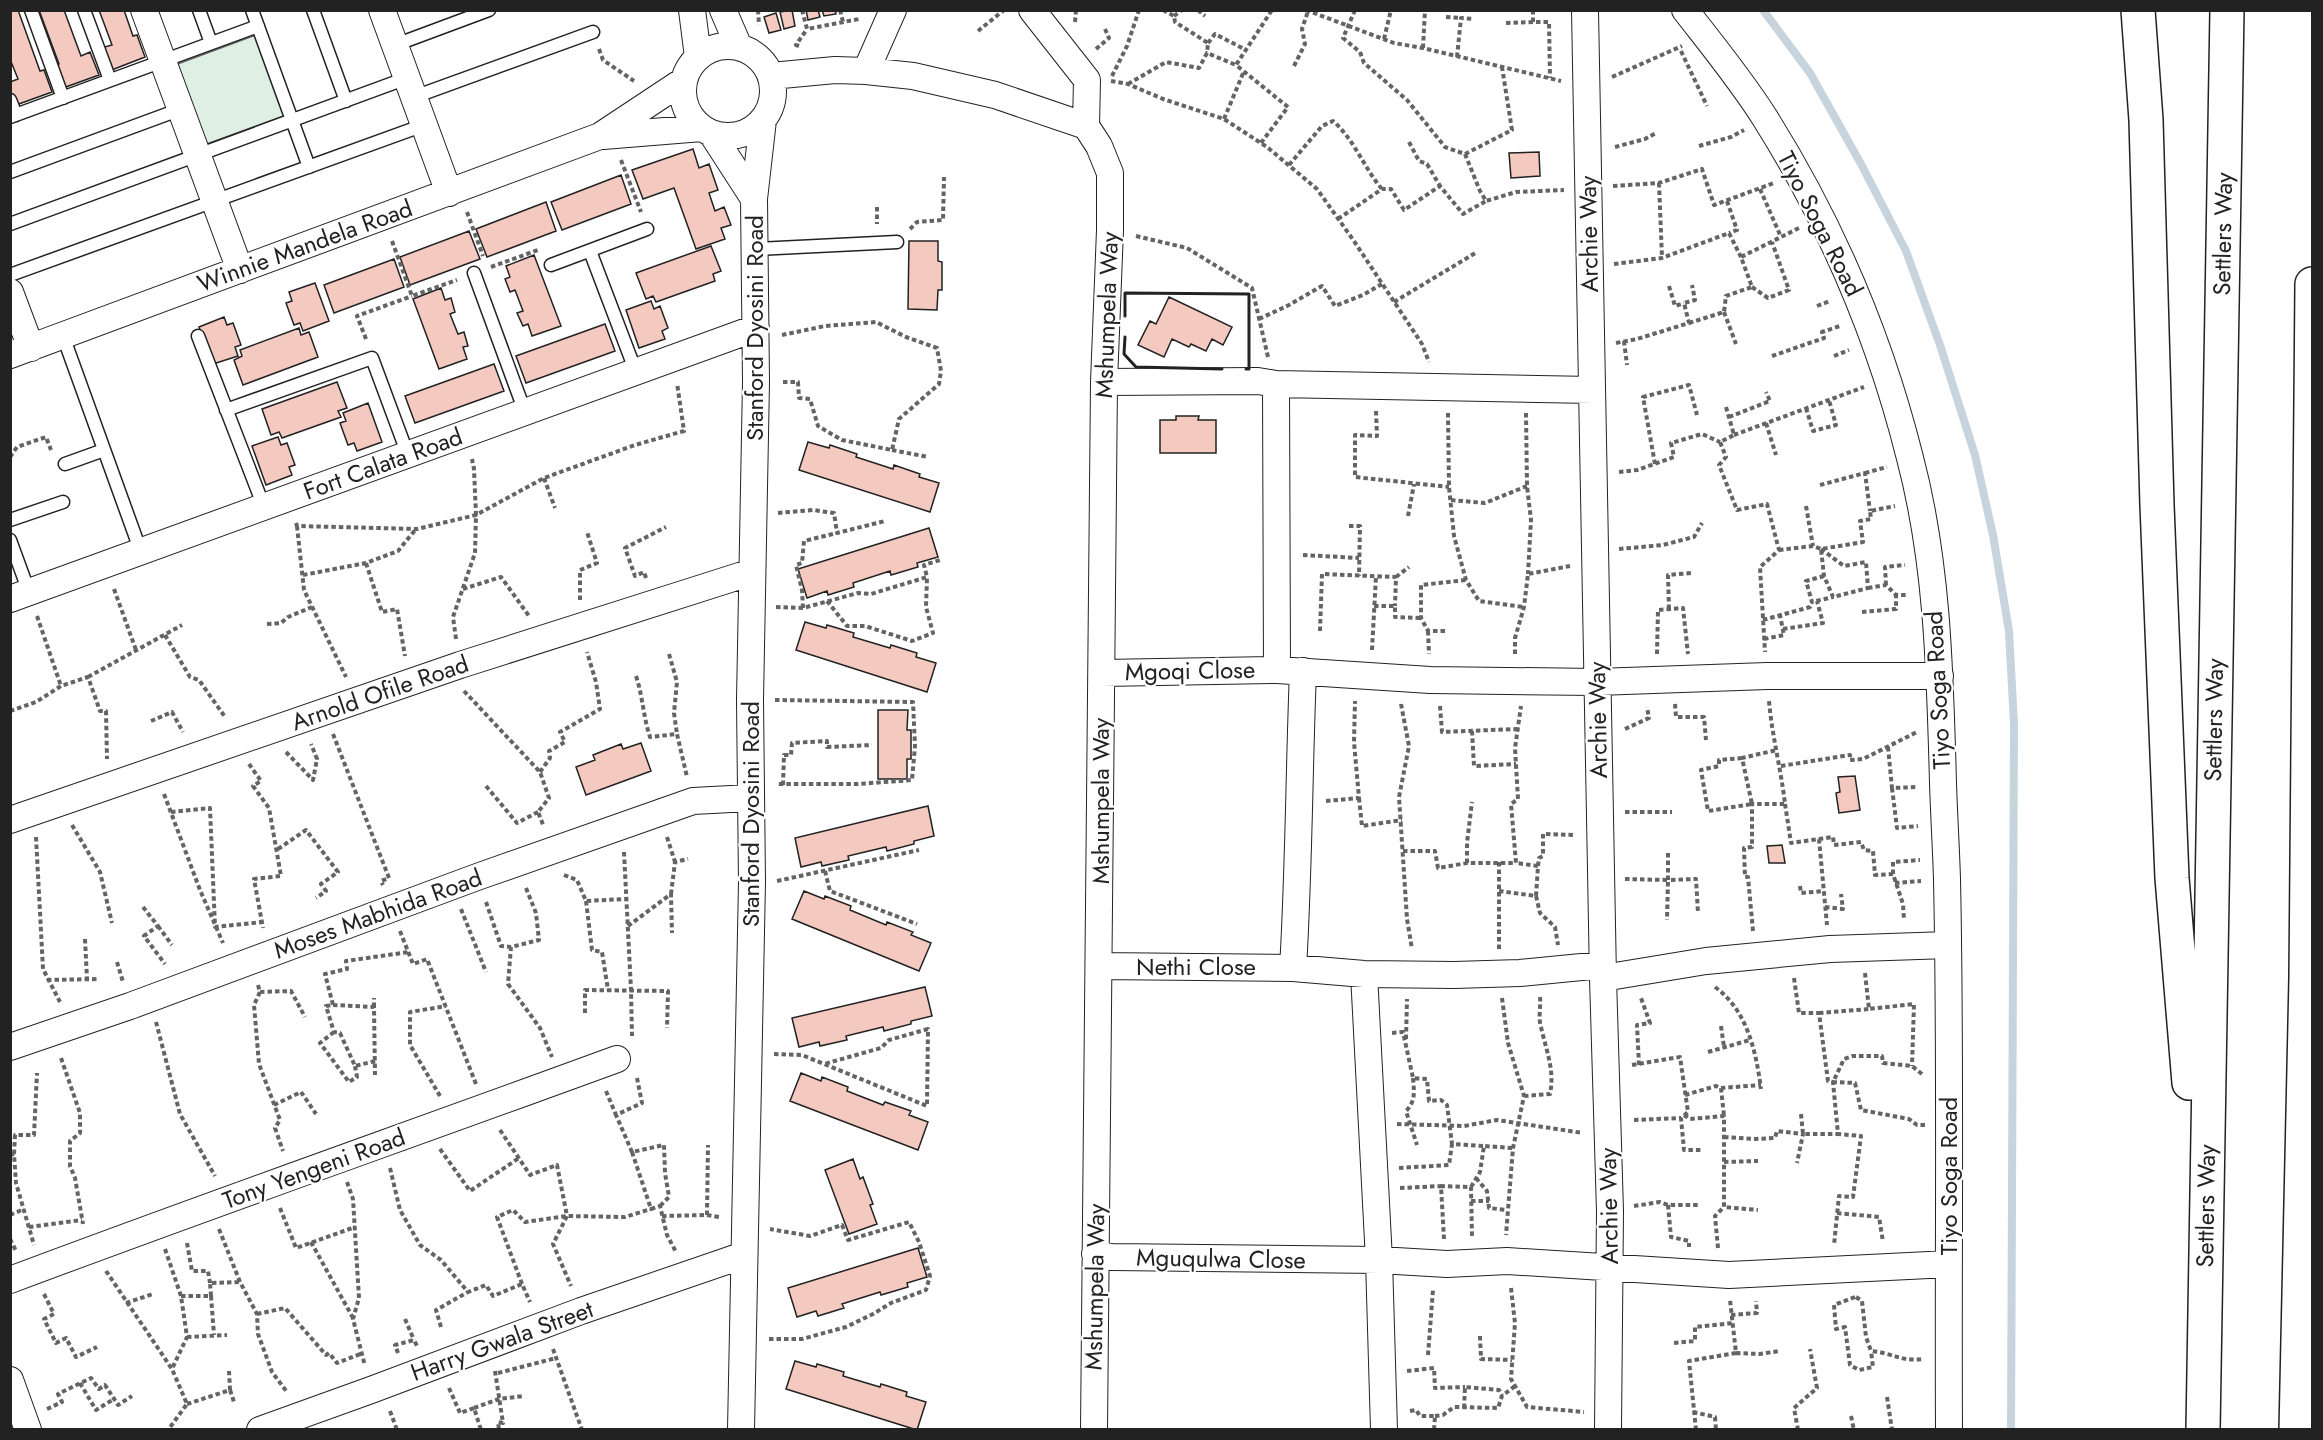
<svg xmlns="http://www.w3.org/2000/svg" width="2323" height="1440" viewBox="0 0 2323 1440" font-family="Jost,sans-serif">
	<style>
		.green { fill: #e0efe3; stroke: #6f6f6f; stroke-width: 1.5 }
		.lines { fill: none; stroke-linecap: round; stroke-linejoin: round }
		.stream { stroke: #c7d3dd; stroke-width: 8 }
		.building { fill: #f3c9c0; stroke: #222; stroke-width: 1.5 }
		.service-casing { stroke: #222; stroke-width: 15 }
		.minor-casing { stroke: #222; stroke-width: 28 }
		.motorway-casing { stroke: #222; stroke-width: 36 }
		.path { stroke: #646464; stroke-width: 4; stroke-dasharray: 4.5 3; stroke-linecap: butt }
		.service { stroke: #fff; stroke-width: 12 }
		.minor { stroke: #fff; stroke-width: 26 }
		.motorway { stroke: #fff; stroke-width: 33 }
		.wall { stroke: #222; stroke-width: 3 }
		.labels { text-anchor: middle; stroke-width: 4.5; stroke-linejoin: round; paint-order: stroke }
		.street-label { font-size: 24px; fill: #222; stroke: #fff }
	</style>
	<rect width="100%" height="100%" fill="#fff"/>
	<!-- green -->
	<path class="green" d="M256,35L286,115L204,145L175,65Z"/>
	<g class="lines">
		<!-- stream -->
		<path class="stream" d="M1763,10L1810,73L1861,164L1906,251L1940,345L1975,455L1993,535L2009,631L2014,724L2011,1430"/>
	</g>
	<!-- building -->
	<path class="building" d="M10,10H18L40,71L44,70L52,92L16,105L10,90V82L18,79L10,59Z
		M39,10H64L81,56L90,52L99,75L63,88L55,65L59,64Z
		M99,10H124L133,36L137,35L145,57L109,71L101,48L112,45Z
		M792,10L795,26L784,29L780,12Z
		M806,10H818L820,17L808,20Z
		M822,10H835L836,14L824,16Z
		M776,13L781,30L769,33L764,17Z
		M693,149L699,168L709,164L718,190L709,193L715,211L724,207L731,225L721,228L725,239L696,249L674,188L643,199L632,170Z
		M1539,152L1540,176L1511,178L1509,153Z
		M621,175L631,204L562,230L551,202Z
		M546,202L556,231L487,257L476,229Z
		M469,231L480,259L410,285L400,257Z
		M909,241H938V261L942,262V290H938L937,310L908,309Z
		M711,246L721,271L713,274L715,281L656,302L653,296L646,299L636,273Z
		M534,255L561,326L532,336L528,324L523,326L517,313L523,311L515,290L510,292L505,279L510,277L506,266Z
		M394,259L404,287L334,313L324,285Z
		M315,283L329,321L303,331L300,323L294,325L286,303L292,301L289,292Z
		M441,288L445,300L451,298L455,312L450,314L458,334L464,332L468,346L463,347L467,359L439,369L413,299Z
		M1169,297L1232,327L1223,345L1212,339L1206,351L1191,344L1189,347L1172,339L1164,357L1138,345L1150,321L1156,324Z
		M651,301L654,309L660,306L668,328L662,331L665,339L639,348L626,310Z
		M224,317L227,325L233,323L241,345L235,347L238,356L213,364L199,327Z
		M605,324L615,351L526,383L516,356Z
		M299,328L301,335L309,332L318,357L243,385L234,360L242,356L240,350Z
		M494,364L504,391L415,423L405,396Z
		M337,382L347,408L338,411L341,417L282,438L279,432L271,435L262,409Z
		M368,403L382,442L357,451L354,443L348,445L340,423L346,421L343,413Z
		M1176,416H1199L1198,420H1216V453H1160V420H1176Z
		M278,437L281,445L287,443L295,465L289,467L292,475L266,485L252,446Z
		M808,442L829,448L830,445L857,454L856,457L893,469L894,465L920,474L919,477L939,483L930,512L799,470Z
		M929,528L938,557L917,563L918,567L891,575L890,571L853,583L854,587L828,595L827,591L807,598L798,569Z
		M805,622L826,628L827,625L854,633L853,637L890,648L891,645L917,653L916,657L936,663L927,692L796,650Z
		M878,710H908L907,730H911V759H907V779H878Z
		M641,743L651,771L586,795L576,767L595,760L593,755L621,744L623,749Z
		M1855,776L1860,810L1839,813L1836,793L1840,792L1838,777Z
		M928,806L934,836L914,841V844L887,851L886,847L848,856L849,860L822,866L821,862L801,867L795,838Z
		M1782,845L1785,863H1769L1767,846Z
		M804,891L824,899L825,896L851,906L850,910L886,925L887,922L913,932L911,935L931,943L919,971L792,919Z
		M925,987L932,1016L911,1021V1024L884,1031L883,1027L846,1036L847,1040L820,1046L819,1042L799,1047L792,1018Z
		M801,1073L821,1081L822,1077L848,1087L847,1091L883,1105L885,1102L911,1111L909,1115L928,1122L918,1150L790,1101Z
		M853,1159L860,1179L863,1177L873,1204L870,1205L877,1224L849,1234L825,1170Z
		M918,1248L927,1277L907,1283L908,1287L881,1295L880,1292L842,1304L844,1308L818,1316L816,1311L797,1317L788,1288Z
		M795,1361L816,1367L817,1364L844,1372L843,1376L880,1387L881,1384L907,1392L906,1396L926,1402L917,1430L786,1389Z"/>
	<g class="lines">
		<!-- service casing -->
		<g class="service-casing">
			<path id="service" d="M31,10L63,98
				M84,10L110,80
				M199,10L211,43
				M252,10L309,167
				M313,10L346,101
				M395,45L489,10
				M414,97L593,32
				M10,100L16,115
				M10,117L258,26
				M10,172L181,109
				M10,224L407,78
				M756,249L897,242
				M590,251L636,372
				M551,265L647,229
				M474,273L525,412
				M10,275L424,125
				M63,336L141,552
				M198,336L264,507
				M226,410L372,358L408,455
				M65,464L104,450
				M10,520L63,502
				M10,540L29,592"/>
		</g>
		<!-- minor casing -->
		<g class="minor-casing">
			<path id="minor" d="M144,10L240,270
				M382,10L449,193
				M692,10L698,57
				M723,10L739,47
				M1032,10L1087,80L1086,126
				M1585,10L1603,978L1610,1211L1608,1430
				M1685,10C1713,46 1741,80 1765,118C1831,223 1880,338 1910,458C1938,564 1940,675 1943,783C1944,815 1946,847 1947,879C1951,1063 1948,1246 1949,1430
				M683 91a45 45 0 1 1 90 0a45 45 0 1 1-90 0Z
				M866,71L893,10
				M771,76L835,70L866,71L913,76L995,95L1086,126L1099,146L1110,173V230L1104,382L1094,1430
				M712,134L754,199
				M603,136L702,128
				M10,292L31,348
				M10,355L600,136L683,81
				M1104,382L1258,381L1276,384L1592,390
				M1276,384L1277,670
				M10,599L756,328
				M1102,673L1277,670L1430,680L1597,682L1767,676H1940
				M10,820L460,665L752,572
				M1100,966L1293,968L1364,974L1454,975L1520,973L1602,965
				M1293,968C1299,869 1299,770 1303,671
				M1364,974L1379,1260L1384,1430
				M1603,978L1706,961L1830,949L1948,945
				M10,1047L130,1006L477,877L659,813L693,801L750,798
				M1095,1254L1111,1257L1379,1260L1447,1264L1507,1261L1729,1275L1949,1264
				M10,1280C212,1204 415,1133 617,1059
				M10,1380L28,1430
				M260,1430L371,1390L581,1311L744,1255
				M741,1430L752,882L750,700L756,382L754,199L763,120"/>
		</g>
		<!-- motorway casing -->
		<g class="motorway-casing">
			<path id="motorway" d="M2138,10L2146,120L2157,505L2172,878L2189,1083
				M2203,1430L2227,10
				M2296,1430L2306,978L2312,284"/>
		</g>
		<!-- path -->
		<path class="path" d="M758,10L759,25
			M802,10L807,29L859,19
			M840,10L843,22
			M1163,10L1174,16L1175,22L1208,43L1207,53
			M1198,10L1205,16
			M1306,10L1394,43L1423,48L1561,81
			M1355,10L1343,38L1360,52L1364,63L1407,100L1445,147L1465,154L1480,191L1486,201L1516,192L1564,190
			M1533,10V22H1549L1550,78
			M1174,16L1182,10
			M1446,17L1461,18
			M1075,22L1076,10
			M1506,23L1533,22
			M978,31L1004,10
			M1384,39L1391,10
			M1208,43L1215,34L1246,50
			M799,46L796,45L807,29
			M1423,48L1425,10
			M599,49L603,60L634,81
			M1096,49L1109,38L1105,29
			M1681,51L1707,106
			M1457,57L1461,18L1473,19
			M1294,66L1305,44L1302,29L1308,11
			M1112,76L1127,46L1139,10
			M1612,77L1682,46
			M1111,81L1128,84L1163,99L1224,119L1267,147L1317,189L1354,241L1422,344L1429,362
			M1128,84L1166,62L1199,68L1207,53L1236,65
			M1224,119L1244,71
			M1409,142L1419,161L1427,164L1440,186
			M1261,143L1288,107L1236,65L1272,10
			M1699,146L1731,137L1744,130
			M1615,147L1645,139L1656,133
			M1465,154L1512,130L1502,67
			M621,160L641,212
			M1289,165L1322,126L1333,121C1354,139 1364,168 1382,189
			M1659,183L1662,258
			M1613,186L1659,183L1702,169L1714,205L1774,183
			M1760,189L1781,237
			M1727,201L1737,230L1729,233
			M877,207V224
			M467,212L483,256
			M1338,219L1382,189H1391L1404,210L1440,186L1463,214L1486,201
			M910,229L917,222L943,220L944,177
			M1136,236L1187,248L1252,288L1268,357
			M392,241L412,296L457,280
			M1614,264L1662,258L1729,233L1741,257
			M491,267L538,250
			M1669,286L1675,306L1684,303
			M1752,287L1768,298L1789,290L1772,242
			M1394,302L1477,252
			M1817,306L1830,301
			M1724,312L1736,344
			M1259,319L1289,305L1322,286L1335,306L1363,295L1382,284
			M1689,323L1724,312L1726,296L1752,287L1741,257L1799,228
			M782,335L825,326L876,322L906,337L937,348L941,371L939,384L899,419L892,450L842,440L818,426L810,399L799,398L798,382H782
			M366,339L357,316L412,296
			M1624,341L1627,365
			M1616,343L1637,339L1689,323L1684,303L1695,300L1692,285
			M1772,356L1824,338L1822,332L1840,326
			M1834,356L1849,350
			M1726,407L1734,435L1720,442L1726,457L1719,465L1737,510L1767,504L1779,550L1760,567L1765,652
			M1806,408L1813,431L1836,425L1829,400
			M1376,411L1377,436L1355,435V477L1449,487
			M1448,413L1449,487L1454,536L1466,580L1479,601L1524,607
			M1526,413L1527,486L1531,520L1528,574
			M1729,417L1770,401L1766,392
			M1766,423L1776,455
			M1734,435L1864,387
			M892,450L928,457
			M10,457L17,447L46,437L51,450
			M1655,464L1643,397L1689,385L1697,415
			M1619,472L1637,470L1674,457L1671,443L1702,434L1720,442
			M1865,473L1887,467
			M544,478L555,508
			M1820,485L1865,473L1870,511
			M1451,500L1485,503L1527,486
			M1806,506L1813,546
			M778,513L813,510L834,513L837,533L885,521
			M1408,516L1414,484
			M296,523L297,526L417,529L476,515L544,478L635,445L684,431L677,383
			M297,526L304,590L346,677
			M1349,526H1360L1359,576
			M1619,549L1663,545L1694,537L1702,523
			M1821,549L1844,566L1866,562L1868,588L1833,597L1824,576Z
			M1779,550L1813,546L1821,549L1863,542L1860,521L1871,519L1870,511L1895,506
			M1303,555L1359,558
			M366,563L382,612L397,609L405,656
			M303,575L366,563L398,551L416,529
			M1824,576L1806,581L1812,602L1833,597
			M1396,577L1409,567
			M646,578L644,572L635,576L625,548L666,527
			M1886,585L1885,567L1905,565
			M1868,588L1886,585L1896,595H1907
			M114,589L136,650
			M463,589L501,577L529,616
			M580,600V570L597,563L587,532
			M827,601L847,626H865L912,641L933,633L926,607L927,577
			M1374,606H1395V617L1421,618
			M776,607L803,608L858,593L871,594L927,577L924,565L940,560
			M803,608L802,590L796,565L802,563L804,541L837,533
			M1669,609L1668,575L1692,573
			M1862,612L1896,609V595
			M37,616L61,686
			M1763,620L1810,607L1812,602
			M267,624L281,623L288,617L312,607
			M1783,629L1823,623L1817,601
			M1320,631L1322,574L1396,577L1395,606
			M1428,631L1429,654
			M1445,631H1428L1421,618V585L1466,580
			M165,635L190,677L199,680L225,717
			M456,639L453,617L475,553L476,515L474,469L472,459
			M1764,639L1784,635L1780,615
			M1372,650L1376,576
			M669,654L677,682L674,713L677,734
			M1515,654V638L1524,607L1528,574L1570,566
			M1657,654L1658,610L1683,608L1688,654
			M636,676C643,697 643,716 650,737L677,734L687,777
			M88,677L182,625
			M464,691L540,772L549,798L538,812L544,827
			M775,700L913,702L915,746L912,780L858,784H776
			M1401,704L1409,746L1399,797L1407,919L1412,949
			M1675,704L1676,717H1704L1706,740
			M1440,706L1442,732L1517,729
			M10,711L36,702L61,686L88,677L100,711H106L107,759
			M151,721L172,712L183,732
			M1625,729L1649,718L1647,707
			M1472,731L1474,766L1516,764
			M333,734L389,878L381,881L383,885
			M1888,747L1892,788L1918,787
			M286,752L313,780L317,759L311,744
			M1742,758L1719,760V766L1701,770L1708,811L1752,804L1742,758L1777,750
			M249,764L261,781L253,786L269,808L281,876L254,879L263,928
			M1781,766L1850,755V760L1863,759L1917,732
			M540,772L550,758L549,751L565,742L560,732L600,709L596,682L587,652
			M783,785L784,755H791L792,743L827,741V747L872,745
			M486,786L517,823L538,812
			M1892,788L1897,828L1918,826
			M164,794L200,890L223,943
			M1359,798L1362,826L1402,820
			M1326,801L1359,798L1354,742L1355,701
			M1785,804L1791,843L1833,837L1834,845L1861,842L1864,850L1873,851L1875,875L1893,874L1903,904L1904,920
			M171,812L210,808L215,927L262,922
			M1625,812H1672
			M72,825L100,872L112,923
			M36,837L43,969L60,1002
			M667,837L675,862
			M1819,839L1827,925
			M278,849L306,830L338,872L321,884L326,891L316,898
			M1403,851H1435L1438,868L1467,863H1516
			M624,852L631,990L632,1036
			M1668,853V880L1696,879L1698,913
			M1499,862V949
			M1467,863V843L1472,802
			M1538,866L1539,858L1543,856V834L1574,835
			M825,871L830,891L917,924
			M1893,874V862L1920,860
			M564,875L577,880L586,901L626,899
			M1625,879L1668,880L1667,920
			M777,881L919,850
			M1895,883L1921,881
			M1800,886L1801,893L1824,891
			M526,888L536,913L539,940L511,947L508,984L540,1028L552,1057
			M1499,891L1536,896L1538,866L1516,863L1511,804L1518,799L1515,748L1521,706
			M671,894L675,862L688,859
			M1536,896L1540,913L1555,927L1558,945
			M586,901L592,950L602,952L608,990
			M486,902L501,946L511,947
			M143,907L158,926L144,936L165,964
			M1825,907L1843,909L1841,894
			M461,909L486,972
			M158,926L172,945
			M628,926L671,894L672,933
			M400,931L413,964L427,959L476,1084
			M1753,931L1748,877H1745L1744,848L1752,847V804H1785C1781,769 1772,736 1769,701
			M85,939L87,979
			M117,962L123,982
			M1865,973L1869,1009L1914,1004L1912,1066
			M1794,978L1799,1013H1819L1828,1081L1833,1082L1838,1134L1861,1136L1853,1197L1839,1196L1834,1245
			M47,980L99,979
			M258,985L260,992L254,1005L259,1064L280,1120L275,1128L283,1151
			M1715,987C1747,1010 1756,1051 1761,1089
			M260,992L291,991L305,1017
			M1502,998L1508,1043L1524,1096L1513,1148L1506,1235
			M333,1005L374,1007L375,1075
			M374,1007V998
			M585,1013V990L668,991L667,1028
			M1819,1013L1869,1009
			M156,1022L180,1114L215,1176
			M1721,1026L1724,1047
			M334,1032L320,1043L349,1082L357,1077L355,1066
			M1392,1033L1403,1032L1413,1078L1427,1079L1429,1101L1441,1100L1447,1105L1452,1144L1484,1146
			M1406,1039L1407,999
			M1708,1052L1750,1040
			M774,1054L802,1055L927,1106L928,1029L889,1040L881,1048L824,1064
			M61,1058L80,1113V1133L70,1141V1166L75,1178L83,1224
			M375,1061L355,1066L340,1033L334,1032L326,1006L333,1005L325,974L347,969L346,961L409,952
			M1632,1065L1680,1057L1688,1112L1681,1118L1684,1150H1703
			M1639,1065L1637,1025L1650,1023L1641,998
			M1922,1074L1912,1066L1883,1063L1882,1056H1853L1844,1059L1833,1082L1855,1083L1861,1110L1909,1119L1917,1125H1925
			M637,1078L642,1103L616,1115L632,1152L664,1145L665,1173L669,1197L660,1206
			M1413,1078C1414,1091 1416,1101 1406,1111L1417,1145
			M1721,1088L1724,1116
			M606,1091L616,1115
			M1685,1095L1716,1086L1721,1088L1761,1085
			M440,1096L410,1045V1012L446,1006
			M1524,1096L1550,1094C1555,1070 1546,1050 1541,1027C1538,1018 1541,1007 1540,997
			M274,1105L301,1092L316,1114
			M1801,1114L1803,1134H1838
			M1684,1115L1690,1119L1724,1116V1207L1758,1210
			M1634,1120L1681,1118
			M1397,1124L1464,1126L1497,1120L1583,1133
			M500,1130L530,1175L557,1165L567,1216L553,1244L571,1286
			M1724,1137L1756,1139L1775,1138L1777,1131L1803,1134L1797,1163
			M440,1149L470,1191L519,1158
			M632,1152L651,1209L660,1206L667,1235L676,1252
			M14,1154L15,1135H34L37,1073
			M10,1155L14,1154L16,1183L34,1245
			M1724,1162L1758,1161
			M390,1168L400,1210L420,1245L441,1260L468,1292L486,1285L493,1296L522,1284L530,1302
			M1399,1168L1449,1165L1452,1144
			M1476,1178L1487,1191L1489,1208L1507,1210
			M347,1182L353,1199L359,1298L353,1319L365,1366
			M1471,1187L1480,1172L1484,1146L1513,1148
			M1400,1188L1441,1186
			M1471,1201H1489
			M1668,1205L1671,1237L1689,1241V1247
			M1634,1206L1660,1202L1668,1205H1698
			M280,1208L296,1248L355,1227
			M1837,1213L1879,1217L1883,1242
			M10,1215L24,1209
			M707,1215L708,1145
			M662,1216L707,1215L719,1217
			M29,1227L82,1220
			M219,1229L240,1282L257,1314L258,1334L272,1372L287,1392
			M10,1239L16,1251
			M1444,1239L1441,1186L1471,1187L1472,1237
			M311,1242L353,1318
			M187,1243L192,1271H208L210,1283
			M1718,1248L1715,1216L1724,1207
			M165,1249L181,1296L187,1337L172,1369
			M106,1271L172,1369L187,1404L168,1430
			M522,1284L497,1217L513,1210L525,1222L567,1216L625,1217L651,1209
			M1511,1288L1515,1323L1511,1379L1527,1407L1584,1412
			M44,1294L54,1314L44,1319L56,1343L66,1338L76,1357L97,1347
			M181,1296H211L210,1283L240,1282
			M211,1296L214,1335
			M1855,1297L1834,1305L1836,1329L1845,1327L1850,1365L1859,1370L1873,1367L1871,1351
			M1856,1297L1862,1301L1866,1337L1871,1351C1893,1353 1901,1362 1923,1359
			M126,1303L153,1294
			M257,1314L285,1308L326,1355L329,1353L337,1363L363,1353
			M1731,1315L1757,1313L1756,1301
			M405,1319L414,1340
			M441,1327L436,1310L468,1292
			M1480,1336L1481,1359L1512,1360
			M187,1337L227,1335
			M769,1339H802L846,1327L873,1314L891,1303L926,1290L930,1276L919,1242L909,1222L848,1240L842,1225L810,1236L770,1229
			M1674,1343L1695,1341V1327L1733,1323
			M553,1349L582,1430
			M398,1353L395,1345L414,1340L417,1346
			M1736,1353L1759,1354L1780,1351
			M1428,1355L1433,1290
			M495,1371L503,1423L498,1422L499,1430
			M1407,1371L1434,1368L1435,1388L1465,1387
			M498,1373L556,1358
			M80,1383L96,1410L114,1399
			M449,1388L460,1413L474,1408L481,1430
			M230,1390L234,1402
			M1887,1397L1892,1430
			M187,1404L230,1390L229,1371
			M474,1408L499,1399L524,1396
			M1464,1408L1465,1387L1499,1390L1502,1396
			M47,1409L62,1402L58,1394L91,1378L99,1389L105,1385L118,1405L132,1396
			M390,1411L397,1430
			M1410,1411L1416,1410L1420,1416H1435L1434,1430
			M1693,1412L1715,1417L1716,1430
			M1435,1416L1443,1415L1454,1407L1498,1408L1502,1396L1515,1386
			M1851,1416L1854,1430
			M1471,1430V1429
			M1696,1430L1689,1361L1736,1353L1730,1300
			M1798,1430L1794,1408L1817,1388L1810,1349"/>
		<!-- service -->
		<use href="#service" class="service"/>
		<!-- minor -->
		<use href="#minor" class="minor"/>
		<!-- motorway -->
		<use href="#motorway" class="motorway"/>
		<!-- wall -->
		<path class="wall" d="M1125,316V293L1249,294V369H1246
			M1125,337L1124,354L1136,367L1222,369"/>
	</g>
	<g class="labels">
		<!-- street labels -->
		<g class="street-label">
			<text transform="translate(1820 224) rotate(63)" y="8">Tiyo Soga Road</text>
			<text transform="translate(1589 234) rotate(-91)" y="8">Archie Way</text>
			<text transform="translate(2223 234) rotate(-89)" y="8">Settlers Way</text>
			<text transform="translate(305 246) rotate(-20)" y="8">Winnie Mandela Road</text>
			<text transform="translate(1107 315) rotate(-88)" y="8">Mshumpela Way</text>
			<text transform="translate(755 328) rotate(-90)" y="8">Stanford Dyosini Road</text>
			<text transform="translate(383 464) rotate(-20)" y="8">Fort Calata Road</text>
			<text transform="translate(1190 671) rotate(-1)" y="8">Mgoqi Close</text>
			<text transform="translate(1938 690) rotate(-93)" y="8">Tiyo Soga Road</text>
			<text transform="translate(380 693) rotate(-19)" y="8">Arnold Ofile Road</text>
			<text transform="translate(1598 720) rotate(-91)" y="8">Archie Way</text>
			<text transform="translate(2214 720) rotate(-89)" y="8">Settlers Way</text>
			<text transform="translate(1101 801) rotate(-90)" y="8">Mshumpela Way</text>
			<text transform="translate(751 814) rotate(-90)" y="8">Stanford Dyosini Road</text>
			<text transform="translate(378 914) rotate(-20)" y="8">Moses Mabhida Road</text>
			<text x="1196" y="975">Nethi Close</text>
			<text transform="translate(314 1169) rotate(-20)" y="8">Tony Yengeni Road</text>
			<text transform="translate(1949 1176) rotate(-90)" y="8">Tiyo Soga Road</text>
			<text transform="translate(1609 1206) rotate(-91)" y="8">Archie Way</text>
			<text transform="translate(2206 1206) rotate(-89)" y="8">Settlers Way</text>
			<text transform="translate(1221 1259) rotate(1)" y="8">Mguqulwa Close</text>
			<text transform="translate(1095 1287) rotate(-89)" y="8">Mshumpela Way</text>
			<text transform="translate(502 1341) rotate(-20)" y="8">Harry Gwala Street</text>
		</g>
	</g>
	<!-- border -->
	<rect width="2323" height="1440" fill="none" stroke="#222222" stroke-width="24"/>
</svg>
